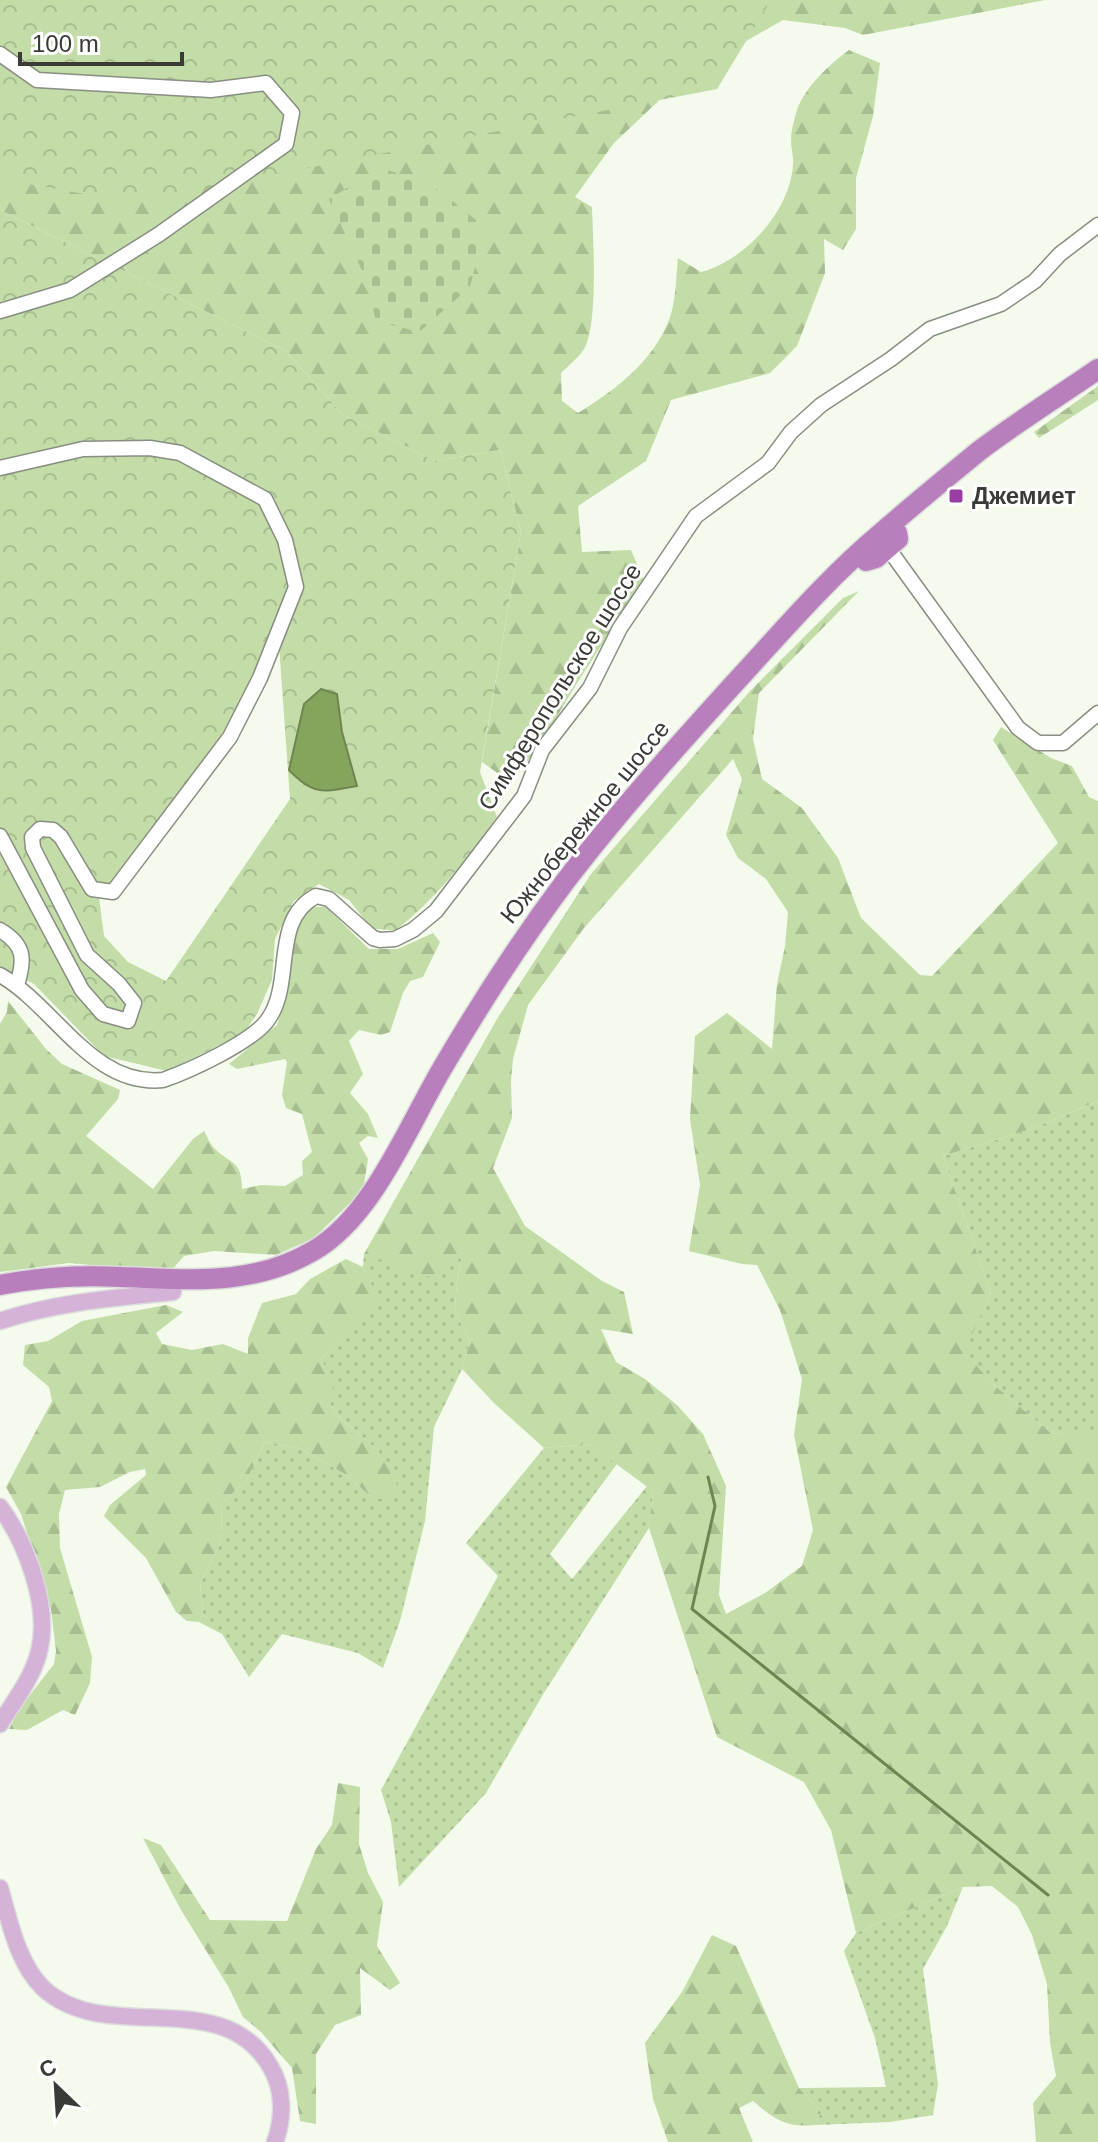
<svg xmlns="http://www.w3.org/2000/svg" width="1098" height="2142" viewBox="0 0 1098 2142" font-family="Arial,sans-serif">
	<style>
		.grass { fill: url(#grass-dots) }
		.forest { fill: url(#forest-firs); fill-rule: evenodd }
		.cemetery { fill: url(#cemetery-stones) }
		.park { fill: url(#park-crowns); fill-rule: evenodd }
		.water { fill: #85a55d; stroke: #6e8551; stroke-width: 2 }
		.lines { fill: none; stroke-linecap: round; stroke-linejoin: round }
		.stream { stroke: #6e8551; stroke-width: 3 }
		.minor-casing { stroke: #888e81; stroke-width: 17 }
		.major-casing { stroke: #dbdcdb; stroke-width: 19 }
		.highway-casing { stroke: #dbdcdb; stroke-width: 23 }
		.minor { stroke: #fff; stroke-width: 14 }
		.major { stroke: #d5b2d7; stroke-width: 16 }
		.highway { stroke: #b97fbd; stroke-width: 20 }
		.poi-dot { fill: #9b3ba4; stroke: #fff; stroke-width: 3 }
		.labels { text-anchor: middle; stroke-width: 6; stroke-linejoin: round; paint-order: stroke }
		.poi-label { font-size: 24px; font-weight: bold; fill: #383b36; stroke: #fff; text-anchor: start }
		.street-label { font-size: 24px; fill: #383b36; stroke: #fff }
	</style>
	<defs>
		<pattern id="grass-dots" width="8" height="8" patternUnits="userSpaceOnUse" patternTransform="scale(2)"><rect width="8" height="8" fill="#c3dca8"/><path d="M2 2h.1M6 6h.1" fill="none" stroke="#a8be91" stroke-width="1.8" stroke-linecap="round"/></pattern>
		<pattern id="forest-firs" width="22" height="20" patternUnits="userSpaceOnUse" patternTransform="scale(2)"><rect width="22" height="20" fill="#c3dca8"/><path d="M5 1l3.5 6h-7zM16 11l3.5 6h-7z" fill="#a8be91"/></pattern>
		<pattern id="cemetery-stones" width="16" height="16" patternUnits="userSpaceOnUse" patternTransform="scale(2)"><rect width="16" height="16" fill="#c3dca8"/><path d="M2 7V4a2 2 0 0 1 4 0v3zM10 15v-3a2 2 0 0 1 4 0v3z" fill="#a8be91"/></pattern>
		<pattern id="park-crowns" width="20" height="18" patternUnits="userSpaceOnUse" patternTransform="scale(2)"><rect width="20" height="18" fill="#c3dca8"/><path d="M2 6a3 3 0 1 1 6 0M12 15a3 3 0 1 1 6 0" fill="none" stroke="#a8be91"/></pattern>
	</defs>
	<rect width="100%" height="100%" fill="#f4fbed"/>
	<!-- grass -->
	<path class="grass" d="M1098,1101V1435L1094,1436L1051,1433L993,1384L963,1352L991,1293L943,1156L1034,1128Z
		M364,1254L380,1257L393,1264L462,1256L457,1280L455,1312L470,1342L462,1369L434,1427L425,1521L400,1621L383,1668L358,1653L282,1634L249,1677L222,1634L199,1622L203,1613L200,1583L221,1542L222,1503L246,1481L265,1442L299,1448L343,1473L373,1498L379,1451L339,1417L329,1402L321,1359L380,1303L363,1267Z
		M589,1444L617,1464L550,1554L572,1579L647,1486L653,1491L649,1528L542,1696L486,1793L399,1887L391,1822L381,1790L498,1576L466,1543L544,1448Z
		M963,1887L947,1926L923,1969L938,2084L933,2115L890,2122L815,2125L821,2112L799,2088L886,2087L875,2038L844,1951L856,1933Z"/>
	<!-- forest -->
	<path class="forest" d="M0,0H1045L863,35L845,28L783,20L685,76L614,143L575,197L592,207C593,239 598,316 586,345C582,355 569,365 561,373L562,401L578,413C615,390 652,363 669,320C676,302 676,277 678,258L701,272C744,261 790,212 793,165C794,157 791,149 791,141C791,131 794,120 797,110C805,87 830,64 849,50L880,63L873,116L856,178V229L843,250L824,239L825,273L797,346L770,373L671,400L646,461L578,506L582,552L631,550L644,581C621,616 598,650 576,685C555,719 538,752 510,782L482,762L521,532L500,450L435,461L342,414L286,351L0,210Z
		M1098,386V400L1039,438L1034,432Z
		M859,591L759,693L753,739L762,779L802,808L838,858L861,918L920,975L932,976L1058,843L993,740L1001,727L1051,758L1072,766L1089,797L1098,801V1101L1034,1128L943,1156L991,1293L964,1352L993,1384L1051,1433L1098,1435V2142H1036L1033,2103L1056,2076L1050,2043L1047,1984L1032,1935L1018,1907L992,1886L963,1887L856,1933L831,1830L804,1782L717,1737L649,1528L653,1491L589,1444L544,1448L494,1403L462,1369L470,1342L455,1312L457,1280L462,1257C453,1262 445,1272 436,1275C417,1283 385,1258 364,1254L497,1019L591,874L751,690L843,598ZM733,759L742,779L726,835L738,858L766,879L788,912L785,946L777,984L772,1049L727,1013L695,1036L690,1119L700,1185L689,1251L742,1264L757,1265L780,1310L802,1379L794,1435L813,1530L802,1566L765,1593L726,1614L719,1595L726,1486L703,1434L678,1406L645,1379L616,1362L601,1329L633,1334L624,1292L602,1281L525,1226L493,1168L512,1118L511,1081L513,1059L528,1005L584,928Z
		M310,907H326L369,949H398L433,933L440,942L423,977L410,981L403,993L390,1032L381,1035L359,1030L349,1041L363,1074L350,1093L368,1114L378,1138L368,1136L359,1143L368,1159L363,1190L314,1238L276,1255L214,1251L184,1256L170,1272L69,1263L0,1272V1024L7,1012L8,1001L46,1049L62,1064L120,1090L118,1099L86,1136L153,1189L193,1139L204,1131C207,1136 210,1144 214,1148C231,1165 242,1160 242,1189L261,1185L285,1186L303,1175L302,1161L312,1152L302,1114L286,1108L282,1095L287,1062L285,1059L237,1069L229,1064L277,1025L286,995L293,931Z
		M346,1259L363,1267L381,1303L321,1359L335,1381L329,1402L339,1417L379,1451L397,1485L395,1492L380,1499L373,1498L343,1473L299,1448L265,1442L246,1481L222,1503L221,1542L200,1583L203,1613L199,1622L187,1621L176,1612L146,1558L104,1516L110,1505L146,1475L145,1469L130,1472L100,1487L65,1490L59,1514L60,1548L92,1657L90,1683L75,1715L63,1710L27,1730L9,1729L19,1709L54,1664L56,1651L51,1609L21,1514L6,1487L52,1401L49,1387L23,1365L25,1345L48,1341L82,1321L166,1305L183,1312L156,1333L162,1344L192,1350L223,1344L248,1354V1338L262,1303L296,1294L310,1279Z
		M338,1783L360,1787L359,1844L368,1873L383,1902L377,1946L400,1983L390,1990L360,1968L361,2015L335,2025L316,2054V2124L300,2121L292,2068L261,2032L243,2017L228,1986L181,1910L143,1838L161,1845L210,1920L287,1921L316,1849L332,1825Z
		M712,1935L736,1946L799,2088L821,2112L815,2125C786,2128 774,2119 753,2101L739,2108L753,2142H668L653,2099L645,2043L682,1992Z"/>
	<!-- cemetery -->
	<path class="cemetery" d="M380,168L428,182L485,227L470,287L419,332L376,321L365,277L329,199Z"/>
	<!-- park -->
	<path class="park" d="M0,0H771L717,89L130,202L0,179Z
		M0,210L286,351L342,414L435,461L500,450L521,532L480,772L497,817C467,859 437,898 396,930L372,929L349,900L319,884L294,901L275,939L272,980L257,1014L244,1033L167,1071L104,1056L34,984L0,967ZM279,645L290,799L166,981L128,962L104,936L99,897L241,710Z"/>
	<!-- water -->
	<path class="water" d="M321,689L337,694L342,732L357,786C323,792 314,796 289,770L304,704Z"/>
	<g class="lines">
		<!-- stream -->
		<path class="stream" d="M708,1477L715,1506L692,1609L1048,1895"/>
		<!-- minor casing -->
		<g class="minor-casing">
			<path id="minor" d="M0,54L37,80L211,90L266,83L292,113L286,144L158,235L70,290L0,311
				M0,468L83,449L150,448L180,453L265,499L285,540L296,587L260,678L230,737L113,892L92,889L61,837L53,830L40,829L32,837L33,848L87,955L119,984L134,1003L128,1021L103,1014L82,990L0,836
				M885,544L1018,728L1038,743H1063L1098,713
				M0,930C25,945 25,959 17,985
				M0,975C55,1006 92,1087 163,1080C189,1071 255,1041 269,1018C294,981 271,920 316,896L329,899L373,938L380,940L395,939L413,930L436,911L524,796L542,750L590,688L620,628L696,516L768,463L791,432L821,405L891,359L930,329L1001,304L1035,281L1060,254L1098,225"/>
		</g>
		<!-- major casing -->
		<g class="major-casing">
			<path id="major" d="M0,1321C57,1302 114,1298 173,1292
				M0,1507C26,1542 49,1604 40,1647C35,1675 14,1701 0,1724
				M0,1888C9,1920 18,1964 43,1988C106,2047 221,1983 270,2066C284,2089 284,2117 275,2142"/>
		</g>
		<!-- highway casing -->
		<g class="highway-casing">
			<path id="highway" d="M866,561L876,558L898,539L897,533
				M0,1285C40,1277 80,1275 121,1277C188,1279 252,1287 313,1251C373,1217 408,1126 443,1067C480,1004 520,942 564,883C619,811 681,742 742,675C786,627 830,576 880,534C912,506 946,478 979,451C1017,422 1059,396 1098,369"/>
		</g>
		<!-- minor -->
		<use href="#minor" class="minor"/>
		<!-- major -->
		<use href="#major" class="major"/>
		<!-- highway -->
		<use href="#highway" class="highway"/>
	</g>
	<!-- markers -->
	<rect class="poi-dot" x="948" y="488" width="16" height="16" rx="4"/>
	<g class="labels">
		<!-- poi labels -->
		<g class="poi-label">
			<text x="972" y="504">Джемиет</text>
		</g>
		<!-- street labels -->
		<g class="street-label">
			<text transform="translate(560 687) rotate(-58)" y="8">Симферопольское шоссе</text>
			<text transform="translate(585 822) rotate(-51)" y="8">Южнобережное шоссе</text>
		</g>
	</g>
	<!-- north arrow -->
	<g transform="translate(56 2086) rotate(335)" stroke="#ffffff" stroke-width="6" paint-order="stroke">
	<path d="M0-6L14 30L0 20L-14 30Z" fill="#383b36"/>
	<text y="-12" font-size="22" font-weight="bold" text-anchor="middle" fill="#383b36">С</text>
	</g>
	<!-- scale -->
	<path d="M20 52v12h162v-12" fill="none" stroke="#383b36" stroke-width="4"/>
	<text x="32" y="52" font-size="24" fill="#383b36" stroke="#ffffff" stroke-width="6" paint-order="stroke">100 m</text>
</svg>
